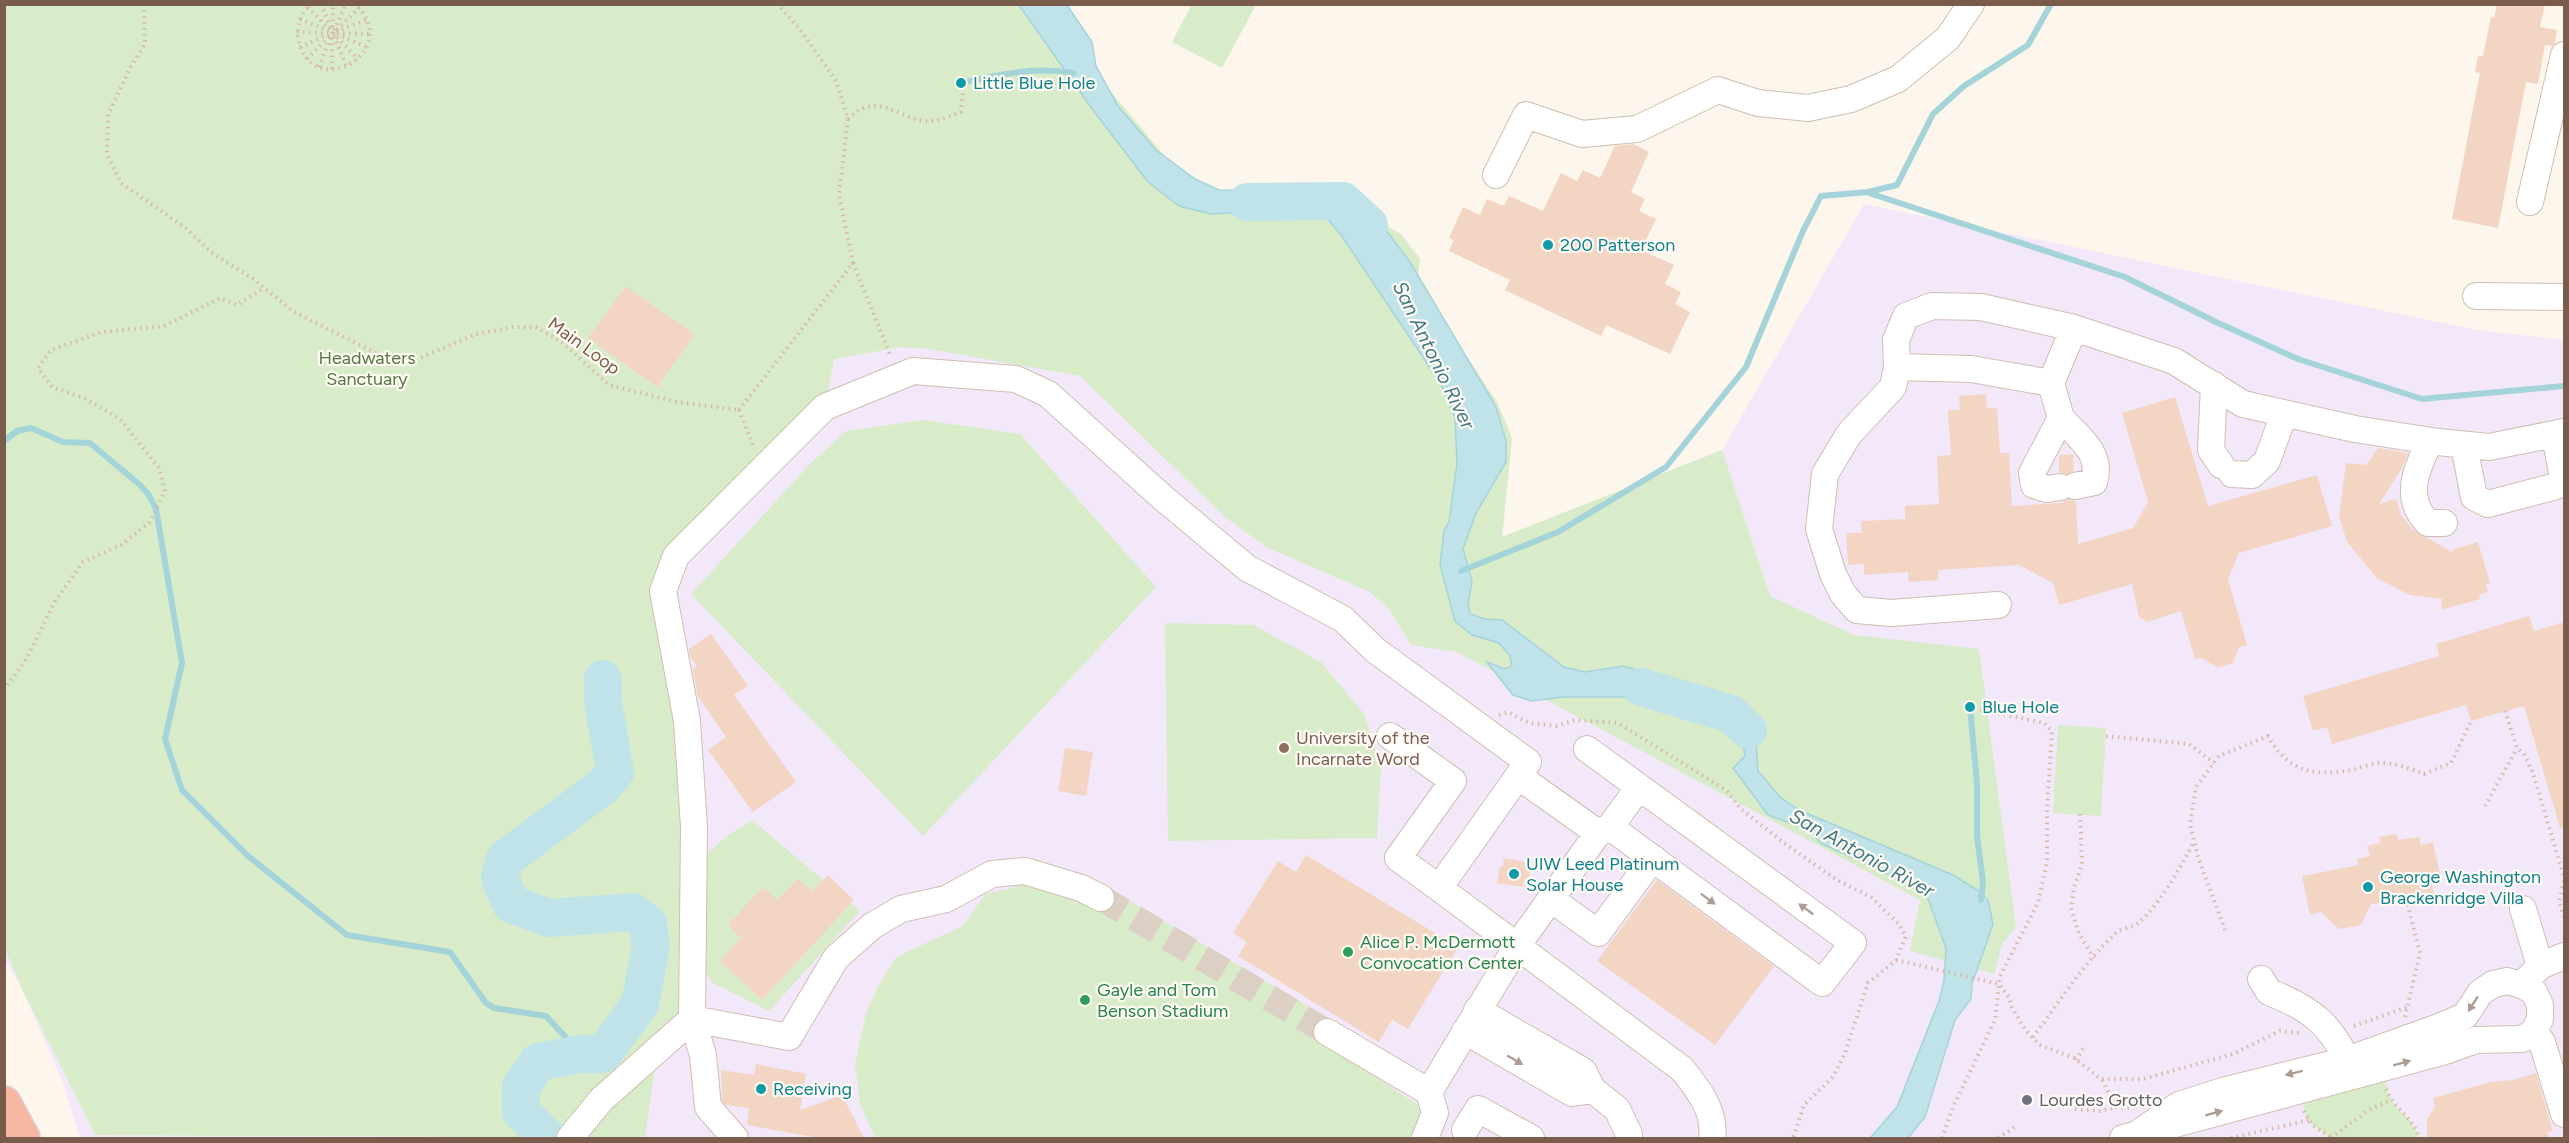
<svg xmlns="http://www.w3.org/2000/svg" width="2569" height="1143" viewBox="0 0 2569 1143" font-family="Figtree,sans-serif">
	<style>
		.education { fill: #f3e8fa }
		.green { fill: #d8ecc9 }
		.water { fill: #bfe3e8; stroke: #a5d3da; stroke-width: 1.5 }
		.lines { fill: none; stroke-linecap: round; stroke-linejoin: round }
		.stream { stroke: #a5d3da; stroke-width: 6 }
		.river { stroke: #bfe3e8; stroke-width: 38 }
		.building { fill: #f3d5c3 }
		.minor-tunnel { stroke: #dcd0c4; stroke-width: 26; stroke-dasharray: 26 13; stroke-linecap: butt }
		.minor-casing { stroke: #d1beb0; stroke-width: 28 }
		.highway-casing { stroke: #dad1cd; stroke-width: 36 }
		.path { stroke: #d9b8a5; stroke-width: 4; stroke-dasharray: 1.5 4.5; stroke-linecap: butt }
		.minor { stroke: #fff; stroke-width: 26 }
		.highway { stroke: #f7b7a3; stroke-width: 33 }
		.oneway { fill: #af9d94 }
		.culture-dot { fill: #0f9aa8; stroke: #fffaf3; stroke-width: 2 }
		.education-dot { fill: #8d6e63; stroke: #fffaf3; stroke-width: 2 }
		.leisure-dot { fill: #2e9e5b; stroke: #fffaf3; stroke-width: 2 }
		.worship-dot { fill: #6b7280; stroke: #fffaf3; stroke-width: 2 }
		.labels { text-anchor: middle; stroke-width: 4.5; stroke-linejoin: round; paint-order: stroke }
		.culture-label { font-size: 18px; fill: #0d838f; stroke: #fffaf3; text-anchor: start }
		.street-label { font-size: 18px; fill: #7a5c4d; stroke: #fffaf3 }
		.park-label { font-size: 18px; fill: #537a41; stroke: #fffaf3 }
		.education-label { font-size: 18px; fill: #785e54; stroke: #fffaf3; text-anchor: start }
		.leisure-label { font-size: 18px; fill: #27864d; stroke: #fffaf3; text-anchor: start }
		.worship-label { font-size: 18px; fill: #5b616d; stroke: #fffaf3; text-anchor: start }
		.water-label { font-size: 20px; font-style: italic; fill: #437c86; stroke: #fffaf3 }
	</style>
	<rect width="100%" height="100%" fill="#fdf6ec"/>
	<!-- education -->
	<path class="education" d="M4,5L1090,67L1179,173L1223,210L1259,220L1339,212L1401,234L1420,259L1417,283L1497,402L1512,438L1502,538L1722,450L1864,204L2477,330L2564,340V1138H80L63,1082L21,987L5,959Z"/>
	<!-- green -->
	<path class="green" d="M1192,4L1256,5L1222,68L1172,42Z
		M4,5H1045L1090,67L1179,173L1223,210L1259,220L1339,212L1368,215L1401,234L1420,259L1417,283L1497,402L1512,438L1502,537L1722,450L1770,596L1854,635L1979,649L2016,927L2002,944L1994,974L1910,951L1920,900L1457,652L1411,645L1389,609L1370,592L1268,548L1225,517L1080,376L929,349L901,347L834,359L825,407L676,556L663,591L687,721L692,1019L657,1052L645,1138L95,1135L21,987L5,949Z
		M924,420L1020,434L1156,587L923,836L691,594L810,464L846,431Z
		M1165,623L1253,625L1321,662L1364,714L1381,766L1377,838L1168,841Z
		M2058,725L2106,728L2101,816L2053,813Z
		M752,820L860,911L769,1011L713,983C690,956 701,893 702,858L727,836Z
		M1025,885L1096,906L1107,888L1333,1021L1323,1042L1424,1109L1411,1138H875L860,1104L855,1064L866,1013L878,986L896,957L963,926L985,894Z
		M2385,1076C2387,1114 2412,1110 2419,1138H2331L2312,1125L2309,1120L2304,1111L2303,1089Z"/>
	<!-- water -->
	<path class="water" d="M1019,5H1067L1092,42L1096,66L1118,106L1156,150L1195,179L1219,190L1314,191L1288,210L1211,214L1179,206L1148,182L1090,106Z
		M1344,188H1354L1410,262L1496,407L1506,441V462L1476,513L1463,549L1472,581L1468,605L1470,614L1485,619L1502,620L1564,667L1585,672L1623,666L1693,686L1740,709L1755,726L1758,771L1780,797L1799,810L1953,875L1979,891L1988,900L1993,924L1972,984L1971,999L1955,1020L1925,1117L1908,1138H1870L1897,1107L1939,1001L1944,981L1946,948L1927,896L1909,884L1820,843L1811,831L1768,815L1733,768L1745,756L1741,734L1696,699L1681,705L1676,713L1663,711L1631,697H1563L1531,701L1513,695L1487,662L1504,669L1512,666L1510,656L1499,643L1472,635L1455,621L1440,565L1444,531L1449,522L1457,463L1455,418L1441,384L1341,235L1320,210Z"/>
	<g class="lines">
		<!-- stream -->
		<path class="stream" d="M961,83C998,75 1035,66 1073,73
			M1869,193L2125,277L2216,322L2298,359L2422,399L2564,386
			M4,441L17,431L31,428L63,442L90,443L139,484L149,495L156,509L182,663L165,739L182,790L248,856L347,935L450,952L486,1003L494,1008L546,1016L581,1054
			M1461,571L1558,532L1666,467L1746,367L1803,231L1821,196L1868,192L1897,185L1933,114L1964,86L2028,45L2051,4
			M1970,707L1977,784V836L1983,882L1981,900"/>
		<!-- river -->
		<path class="river" d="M1247,202L1343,201L1369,225
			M1641,687L1731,714L1748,730
			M548,1138L521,1112V1087L538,1062L581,1054H603L640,1004L651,946L648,924L633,912L549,918L511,904L500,878L505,859L602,787L615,772L603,702V679"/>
	</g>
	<!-- building -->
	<path class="building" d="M2497,4H2545L2540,27L2557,30L2555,44L2552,46L2545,45L2538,84L2526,82L2498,228L2452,219L2480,73L2475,72L2478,56H2483L2491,17L2494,18Z
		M1633,144L1649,152L1631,192L1645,199L1639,211L1656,219L1641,250L1674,265L1665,284L1681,292L1675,304L1690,312L1670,354L1606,325L1601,336L1505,290L1510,280L1449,251L1454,240L1449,238L1463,207L1480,215L1487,199L1504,206L1509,196L1543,211L1561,173L1577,181L1583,170L1600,178L1615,146Z
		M626,286L695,335L657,387L588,338Z
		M1986,394L1987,408H1997L2000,453H2009L2012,506L2060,503L2069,499L2076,501L2078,544L2133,528L2148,502L2122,413L2175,397L2208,506L2317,475L2332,526L2239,553L2228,579L2247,645L2239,647L2233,663L2218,668L2202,658L2195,659L2181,611L2148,622L2139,617L2132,584L2059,605L2053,583L2019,565L1938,570V580L1909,582L1908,572L1864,575V564L1848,565L1846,533H1862L1861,521L1905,519V506L1939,504L1937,456L1951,455L1948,410H1960L1959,396Z
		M2378,448L2408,453L2402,468L2379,504L2396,499L2401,515L2412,529L2452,552V550L2478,542L2490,583L2486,584L2488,592L2479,595L2480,599L2441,610L2442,599L2410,595L2377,578L2347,542L2339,516L2346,463L2366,465Z
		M2073,454L2074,471L2067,474L2059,472V455Z
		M2529,616L2534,631L2565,622V827L2560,828L2524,706L2471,721L2466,705L2332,744L2327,727L2313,731L2303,696L2439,656L2436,644Z
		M711,634L748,686L734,695L796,782L753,812L708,750L726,737L698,697L693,669L697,666L690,657L689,649Z
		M1065,748L1093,752L1086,796L1058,791Z
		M2397,834L2398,840L2419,837L2421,845L2433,842L2441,879L2431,881L2434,894L2371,904L2361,925L2339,929L2321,912L2310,915L2302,876L2359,865L2357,859L2370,856L2367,846L2380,843L2379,837Z
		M1306,855L1458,947L1408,1029L1392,1020L1379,1042L1238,956L1247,942L1233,933L1278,861L1296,872Z
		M1504,858L1531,863L1529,881L1524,880L1523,887L1497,883L1500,866L1503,867Z
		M828,875L854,900L762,1000L720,961L741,938L728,925L763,887L777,900L798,879L812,891Z
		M1657,880L1774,966L1715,1045L1597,961Z
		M756,1064L806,1074L800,1110L842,1095L864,1138H819L747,1125L749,1108L726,1105L722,1101L721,1070L754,1075Z
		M2536,1073L2553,1131L2547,1132L2549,1138H2427V1120L2435,1106L2433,1098L2491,1082L2513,1080Z"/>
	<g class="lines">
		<!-- minor-tunnel -->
		<path class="minor-tunnel" d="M1101,898L1327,1032"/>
		<!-- minor casing -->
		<g class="minor-casing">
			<path id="minor" d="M1496,175L1526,115L1582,134L1637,129L1718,90L1758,103L1808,108L1851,99L1898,79L1948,38L1971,4
				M2530,202L2564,55
				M2476,296L2564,297
				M1897,367L1971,369L2051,383L2074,328
				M2051,383L2061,418L2032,473L2034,485L2047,489L2060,487
				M2214,385L2211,450L2221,465
				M2061,418C2079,438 2103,453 2094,482L2075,486
				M2555,435L2564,484
				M2430,441C2416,469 2403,498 2428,523H2444
				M2464,445L2474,497L2488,504L2564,484
				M2232,474L2252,475L2267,461L2284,414
				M1998,605L1891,613L1857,610L1843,594L1833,574L1819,529L1825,474L1849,434L1893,387L1897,367L1896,340L1906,316L1932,306L1981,307L2074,328L2174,361L2243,404L2355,429L2438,442L2489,447L2564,432
				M1390,736L1453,781L1398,858L1439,888
				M1587,749L1853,943L1822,983L1610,827
				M1518,776L1439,888L1682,1069C1698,1089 1716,1111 1712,1138
				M1598,833L1610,827L1639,787
				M1551,899L1598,933L1653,858
				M2540,966L2564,956
				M2261,979L2269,992C2316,1010 2334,1028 2354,1075
				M2522,985L2540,966L2523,909
				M1477,1010L1583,1071L1593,1090L1617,1109L1629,1134V1138
				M1465,1031L1572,1093L1593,1090
				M1327,1032L1429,1092L1435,1113L1425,1138
				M2534,1032L2542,1042L2564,1114
				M1465,1130L1478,1109L1531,1138
				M570,1138L601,1100L692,1019L694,827L687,721L663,591L676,556L825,407L913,371L1016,379L1048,394L1162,497L1247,568L1343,619L1375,650L1528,762L1518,776L1598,833L1517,946L1429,1092
				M735,1138L708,1107L703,1055L692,1019L789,1037L836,958L872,926L901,909L946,899L992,874L1025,871L1081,888L1101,898
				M2123,1138L2442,1052L2476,1040L2522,1039L2534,1032L2540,1019V1005L2534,992L2522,985L2507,981L2493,984L2480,993L2465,1016L2439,1027L2347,1060L2226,1090L2179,1105L2137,1134"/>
		</g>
		<!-- highway casing -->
		<g class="highway-casing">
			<path id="highway" d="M4,1103L23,1138"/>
		</g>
		<!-- path -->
		<path class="path" d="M144,4L145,44L130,68L108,115L107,154L121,183L187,229L211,252L253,279L294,312L388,359L422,357L476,334L513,327H536L562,342L609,385L677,402L739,410
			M312,4C302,11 296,24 298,37C309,105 406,52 355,4
			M321,4L331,29
			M308,7L358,59
			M300,19L330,31
			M334,30L346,4
			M336,31L367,20
			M297,32L329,33
			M337,33L369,34
			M337,34L366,47
			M334,36L347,67
			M300,47L329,34
			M307,59L359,8
			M319,67L331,37
			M332,69L333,4
			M848,119C880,87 900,124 933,121C942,120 952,115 961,112L963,88
			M853,263L891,357
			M739,410L853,263L839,194L848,119L836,81L799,28L777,4
			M739,410L754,448
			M4,690L27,658L54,603L83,562L121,545L149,523L165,491L159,468L120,419L86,399L52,387L38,368L51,350L102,332L164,326L220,298L237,305L264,288
			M2505,711L2517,748L2524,754L2533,773L2564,877
			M1499,715L1508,712L1529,723L1556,726L1576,720L1618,723L1726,790L1741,809L1784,843L1837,880L1871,897L1898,923L1906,936L1896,960L1868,983L1845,1053L1833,1077L1804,1105L1793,1138
			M2106,736L2189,744L2214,763
			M2485,806L2517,748
			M2080,814L2082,864L2074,888L2071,908L2079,934L2094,958
			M2564,881L2559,901L2564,917
			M2225,930L2198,857L2190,824L2196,787L2219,756L2268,736C2287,771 2313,777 2351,770C2360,768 2370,764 2379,763C2394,762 2411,769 2424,774L2451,763L2471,721
			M1896,960L1999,984L2009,997L2011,1006L2026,1031L2040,1045L2074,1058L2101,1079H2143L2233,1054L2280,1031L2299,1033
			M2405,1017L2420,953L2406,898
			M2354,1026L2407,1007
			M2033,1037C2058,1004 2085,961 2116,933C2122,928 2131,928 2137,924C2159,906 2181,867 2194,841
			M2076,1060L2085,1045
			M2102,1080L2116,1107L2134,1108
			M2386,1089C2394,1109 2414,1118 2419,1138
			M2075,1109L2100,1111L2116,1107
			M2304,1111L2312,1125L2331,1137
			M1942,1138L1953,1107L1995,1020L2000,976L2038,903L2047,862V809L2052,731L2044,723L1973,708
			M1998,1138L2018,1125
			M2231,1138L2309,1120
			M2331,1138L2369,1110L2391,1100"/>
		<!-- minor -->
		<use href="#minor" class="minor"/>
		<!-- highway -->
		<use href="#highway" class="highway"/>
	</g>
	<!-- one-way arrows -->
	<defs><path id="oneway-solid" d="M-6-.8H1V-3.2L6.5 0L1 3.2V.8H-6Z" transform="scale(1.5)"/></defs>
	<g class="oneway">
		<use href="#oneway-solid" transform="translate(1708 899) rotate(37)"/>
		<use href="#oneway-solid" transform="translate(1806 909) rotate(-144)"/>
		<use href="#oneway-solid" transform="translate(2473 1004) rotate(123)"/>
		<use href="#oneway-solid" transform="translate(1515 1060) rotate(30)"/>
		<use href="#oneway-solid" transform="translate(2402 1063) rotate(-15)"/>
		<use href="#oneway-solid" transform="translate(2294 1073) rotate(166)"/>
		<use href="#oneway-solid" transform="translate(2214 1113) rotate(-15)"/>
	</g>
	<!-- markers -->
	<g class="culture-dot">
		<circle cx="961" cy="83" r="6"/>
		<circle cx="1548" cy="245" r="6"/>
		<circle cx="1970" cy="707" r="6"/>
		<circle cx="1514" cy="874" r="6"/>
		<circle cx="2368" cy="887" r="6"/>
		<circle cx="761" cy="1089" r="6"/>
	</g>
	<circle class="education-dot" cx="1284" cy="748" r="6"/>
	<g class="leisure-dot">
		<circle cx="1348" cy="952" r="6"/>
		<circle cx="1085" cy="1000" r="6"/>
	</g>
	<circle class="worship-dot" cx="2027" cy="1100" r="6"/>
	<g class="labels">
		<!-- culture labels -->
		<g class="culture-label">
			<text x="973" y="89">Little Blue Hole</text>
			<text x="1560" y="251">200 Patterson</text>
			<text x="1982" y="713">Blue Hole</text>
			<text x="1526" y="870">UIW Leed Platinum<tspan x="1526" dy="21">Solar House</tspan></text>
			<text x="2380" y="883">George Washington<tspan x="2380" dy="21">Brackenridge Villa</tspan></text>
			<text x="773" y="1095">Receiving</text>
		</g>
		<!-- street labels -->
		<g class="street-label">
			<text transform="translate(584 346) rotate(36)" y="6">Main Loop</text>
		</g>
		<!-- park labels -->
		<g class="park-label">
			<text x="367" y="364">Headwaters<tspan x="367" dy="21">Sanctuary</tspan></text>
		</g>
		<!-- education labels -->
		<g class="education-label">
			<text x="1296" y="744">University of the<tspan x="1296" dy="21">Incarnate Word</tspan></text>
		</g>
		<!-- leisure labels -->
		<g class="leisure-label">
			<text x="1360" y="948">Alice P. McDermott<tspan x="1360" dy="21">Convocation Center</tspan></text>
			<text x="1097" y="996">Gayle and Tom<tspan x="1097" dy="21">Benson Stadium</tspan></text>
		</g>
		<!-- worship labels -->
		<g class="worship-label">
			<text x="2039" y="1106">Lourdes Grotto</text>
		</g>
		<!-- water labels -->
		<g class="water-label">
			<text transform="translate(1434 355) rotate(64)" y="7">San Antonio River</text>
			<text transform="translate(1862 853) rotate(29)" y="7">San Antonio River</text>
		</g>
	</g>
	<!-- border -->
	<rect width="2569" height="1143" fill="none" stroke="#7a5c4d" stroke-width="12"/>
</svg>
